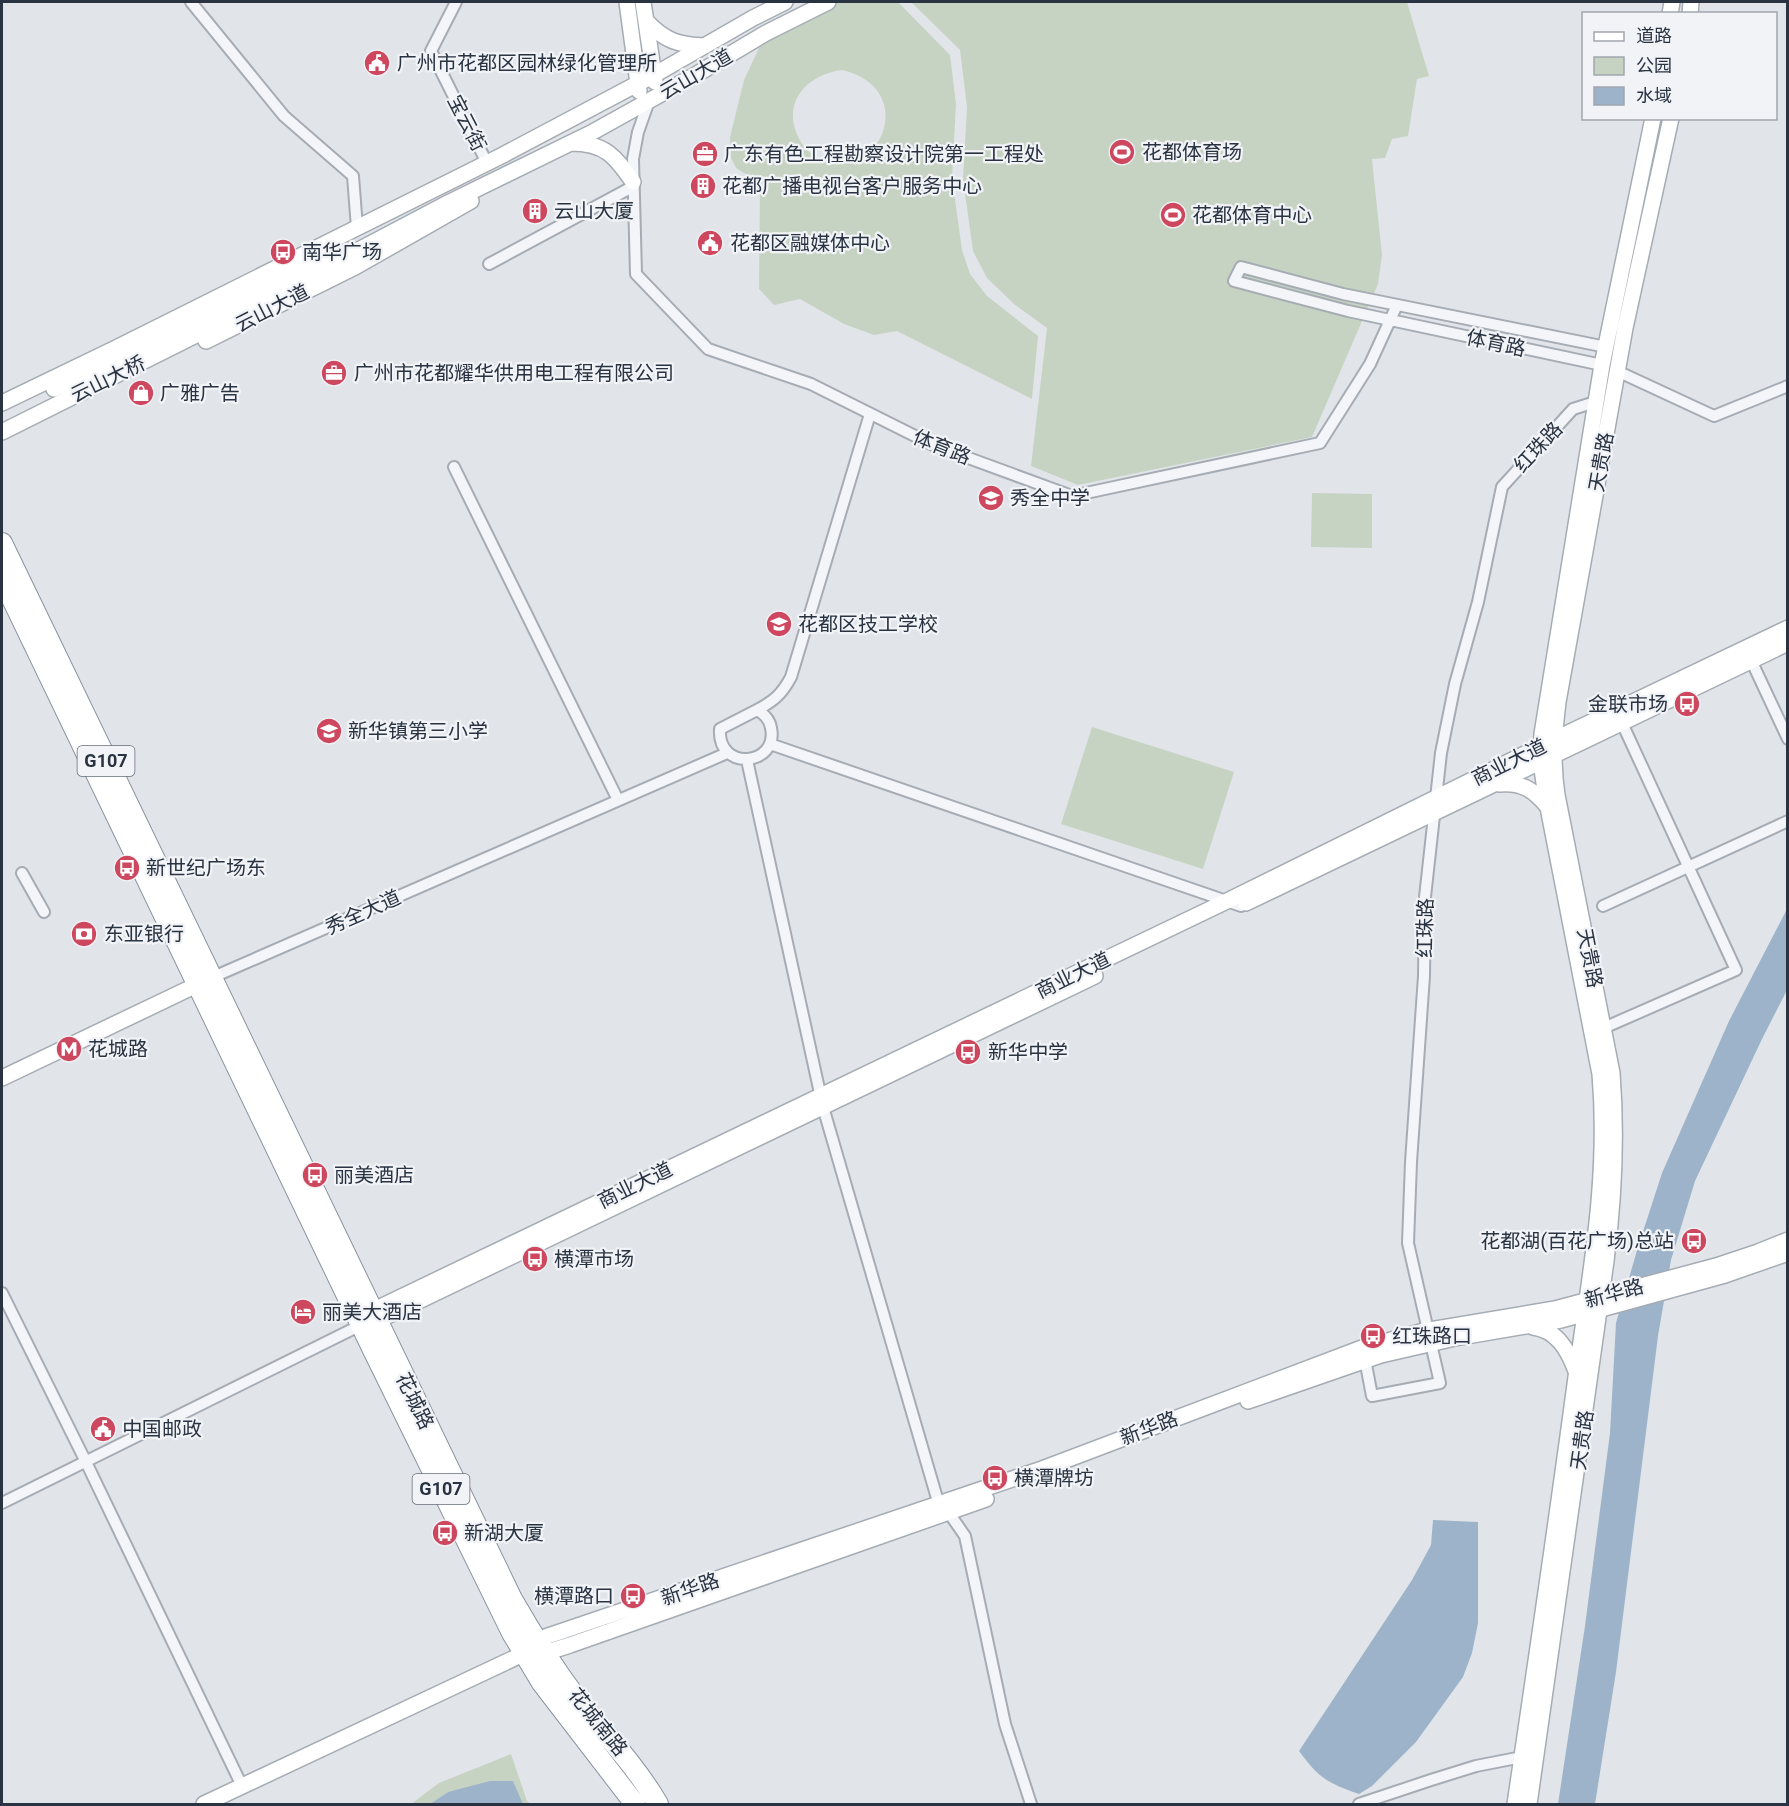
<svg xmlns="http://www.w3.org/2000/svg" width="1789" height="1806" viewBox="0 0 1789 1806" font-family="Roboto,'Noto Sans SC',sans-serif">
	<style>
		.green { fill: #c7d3c2; fill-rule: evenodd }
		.water { fill: #9db3c9 }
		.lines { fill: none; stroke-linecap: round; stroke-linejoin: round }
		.street-casing { stroke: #a6acb4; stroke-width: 14 }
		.secondary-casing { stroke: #a6acb4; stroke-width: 18 }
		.highway-casing { stroke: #8992a0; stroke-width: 22 }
		.street { stroke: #f4f5f8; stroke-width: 10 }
		.secondary { stroke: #fff; stroke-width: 15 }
		.highway { stroke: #fff; stroke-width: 20 }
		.labels { text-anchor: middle; stroke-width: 4.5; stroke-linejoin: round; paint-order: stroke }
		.shield { fill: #f1f3f7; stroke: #656d78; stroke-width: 1.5 }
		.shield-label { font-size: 18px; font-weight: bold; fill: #293341 }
		.poi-label { font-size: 20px; fill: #293341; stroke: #f1f3f7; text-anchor: start }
		.street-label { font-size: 20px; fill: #293341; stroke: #f1f3f7 }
	</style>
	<rect width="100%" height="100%" fill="#e1e5ea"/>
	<!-- green -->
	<path class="green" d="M828,2H898L950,55L956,104L952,178L962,250L970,274L987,296L1038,336L1032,399L897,331L874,335L844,324L800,299L774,305L759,289L760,183L736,168L731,158L730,137L744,80L766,33ZM842,70C920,88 881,184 821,159C813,155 805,150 801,142C779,105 805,75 842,70Z
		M911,2H1407L1429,76L1417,79L1408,136L1392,139L1385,158L1372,159L1382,255L1378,284L1312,437L1078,485L1031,466L1047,328L1014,304L987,278L973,251L963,179L967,107L960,50Z
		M1312,493L1372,494V548L1311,547Z
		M1092,727L1234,772L1203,869L1061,824Z
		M511,1754L527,1801L531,1804H523L513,1782L448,1792L430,1804H411L439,1783Z"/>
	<!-- water -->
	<path class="water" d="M1787,909V990L1762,1039L1695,1181L1671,1260L1658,1336L1616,1672L1595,1804H1558L1585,1626L1610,1433L1616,1323L1638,1247L1662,1173L1729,1021Z
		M1433,1520L1478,1522V1623L1472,1653L1463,1677L1416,1742L1372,1786L1359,1794C1327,1783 1319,1778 1299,1751L1412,1580L1431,1545Z
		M490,1781H513L523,1804H430L448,1792Z"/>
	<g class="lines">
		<!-- street casing -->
		<g class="street-casing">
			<path id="street" d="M191,2L284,116L353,176L357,228
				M456,2L431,51L487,163
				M649,101L638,132L633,159L636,274L708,349L811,384L933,445L1072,496L1320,443L1370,364L1397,305
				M489,264L634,186
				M1602,365L1348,311L1234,281L1241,267L1343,294L1606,347
				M1617,371L1714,416L1788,386
				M454,467L618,800
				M1751,660L1788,739
				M757,710C774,701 782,694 791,677L870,414
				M757,710C764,714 770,720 771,728C779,766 717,772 720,729Z
				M770,744L1241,906
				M747,760L823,1107L939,1505L949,1513L965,1536L1005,1724L1031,1804
				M22,873L44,912
				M1603,906L1788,821
				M211,978L727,753
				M1599,1030L1736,970L1622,723
				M2,1293L86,1462L242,1786
				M1364,1354L1372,1396L1440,1383L1408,1243L1411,1162L1424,976L1425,897L1441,753L1455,684L1478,602L1502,487L1573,409L1595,402
				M2,1503L361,1325
				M1359,1804L1431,1780L1476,1766L1522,1757"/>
		</g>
		<!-- secondary casing -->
		<g class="secondary-casing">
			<path id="secondary" d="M627,2L639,91
				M643,2L655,82
				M1670,14L1672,2
				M1690,14L1691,2
				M646,21C665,41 678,45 705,46
				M571,143C605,143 615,156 633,182
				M206,341L355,267L471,201
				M54,389L209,316L331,252
				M2,403L114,349L503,155L654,75L753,18L785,2
				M2,432L214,326L450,202L591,133L697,74L766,33L828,2
				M1499,784C1521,782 1533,789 1547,806
				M1246,903L1788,643
				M2,1078L207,980
				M367,1318L372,1311L1227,901L1541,746L1788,628
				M367,1323L377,1321L1095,976
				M1533,1327C1557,1330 1568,1350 1576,1371
				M1248,1401L1381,1355L1455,1338L1561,1320L1725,1275L1788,1253
				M536,1653H545L570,1645L986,1499
				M204,1804L523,1654L536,1640L1042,1469L1362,1348L1424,1331L1555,1309L1716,1266L1758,1252L1788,1240
				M1515,1804C1536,1662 1557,1520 1576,1377C1590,1274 1609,1179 1600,1074L1546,797L1541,762L1542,734L1602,365L1653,118
				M1529,1804L1606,1261C1614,1198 1617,1137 1612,1073L1557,795C1552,762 1554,735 1558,702L1625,328L1671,118"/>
		</g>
		<!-- highway casing -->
		<g class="highway-casing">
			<path id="highway" d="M2,543L512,1599C532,1634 553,1667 577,1699C605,1734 636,1766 658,1804
				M2,578L373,1350L512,1633L542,1683L635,1804"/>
		</g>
		<!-- street -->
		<use href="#street" class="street"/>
		<!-- secondary -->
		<use href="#secondary" class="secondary"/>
		<!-- highway -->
		<use href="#highway" class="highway"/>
	</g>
	<!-- icons -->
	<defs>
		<g id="civic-disc" transform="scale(1.35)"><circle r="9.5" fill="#cd485f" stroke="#f1f3f7"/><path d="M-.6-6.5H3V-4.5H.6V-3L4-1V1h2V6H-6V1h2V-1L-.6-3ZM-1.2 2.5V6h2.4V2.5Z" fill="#fff"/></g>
		<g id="stadium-disc" transform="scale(1.35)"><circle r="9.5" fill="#cd485f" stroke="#f1f3f7"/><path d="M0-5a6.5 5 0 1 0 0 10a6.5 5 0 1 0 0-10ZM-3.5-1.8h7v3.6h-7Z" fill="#fff"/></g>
		<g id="office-disc" transform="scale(1.35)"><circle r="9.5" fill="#cd485f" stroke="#f1f3f7"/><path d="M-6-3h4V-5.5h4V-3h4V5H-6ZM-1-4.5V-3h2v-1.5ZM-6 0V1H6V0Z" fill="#fff"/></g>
		<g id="building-disc" transform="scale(1.35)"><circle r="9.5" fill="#cd485f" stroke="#f1f3f7"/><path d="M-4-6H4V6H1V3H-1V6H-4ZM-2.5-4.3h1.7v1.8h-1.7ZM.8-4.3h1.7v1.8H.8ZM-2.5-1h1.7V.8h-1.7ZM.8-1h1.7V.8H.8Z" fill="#fff"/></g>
		<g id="bus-disc" transform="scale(1.35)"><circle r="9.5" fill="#cd485f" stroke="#f1f3f7"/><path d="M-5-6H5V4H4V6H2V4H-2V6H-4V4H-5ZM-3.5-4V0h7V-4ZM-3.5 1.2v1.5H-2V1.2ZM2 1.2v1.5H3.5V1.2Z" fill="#fff"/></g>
		<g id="shop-disc" transform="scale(1.35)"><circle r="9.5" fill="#cd485f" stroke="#f1f3f7"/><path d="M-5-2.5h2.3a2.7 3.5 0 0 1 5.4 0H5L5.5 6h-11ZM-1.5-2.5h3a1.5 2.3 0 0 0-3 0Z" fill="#fff"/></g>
		<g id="school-disc" transform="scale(1.35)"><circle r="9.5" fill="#cd485f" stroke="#f1f3f7"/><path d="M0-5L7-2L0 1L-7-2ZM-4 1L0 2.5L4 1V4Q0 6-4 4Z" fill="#fff"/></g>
		<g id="bank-disc" transform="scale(1.35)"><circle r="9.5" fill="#cd485f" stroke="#f1f3f7"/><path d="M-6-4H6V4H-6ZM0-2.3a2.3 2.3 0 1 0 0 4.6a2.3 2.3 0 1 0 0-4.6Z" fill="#fff"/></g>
		<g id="metro-disc" transform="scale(1.35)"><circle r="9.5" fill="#cd485f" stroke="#f1f3f7"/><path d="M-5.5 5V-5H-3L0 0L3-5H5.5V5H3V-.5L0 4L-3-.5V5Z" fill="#fff"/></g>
		<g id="hotel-disc" transform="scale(1.35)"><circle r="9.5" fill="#cd485f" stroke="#f1f3f7"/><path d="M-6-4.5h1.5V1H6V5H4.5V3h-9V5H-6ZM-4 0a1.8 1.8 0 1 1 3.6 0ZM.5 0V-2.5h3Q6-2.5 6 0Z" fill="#fff"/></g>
	</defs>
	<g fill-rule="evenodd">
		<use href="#civic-disc" x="377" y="63"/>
		<use href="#stadium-disc" x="1122" y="152"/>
		<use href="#office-disc" x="705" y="154"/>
		<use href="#building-disc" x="703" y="186"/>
		<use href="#building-disc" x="535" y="211"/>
		<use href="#stadium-disc" x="1173" y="215"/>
		<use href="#civic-disc" x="710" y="243"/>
		<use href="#bus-disc" x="283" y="252"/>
		<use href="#office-disc" x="334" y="373"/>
		<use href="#shop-disc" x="141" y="393"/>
		<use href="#school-disc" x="991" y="498"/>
		<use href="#school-disc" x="779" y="624"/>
		<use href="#bus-disc" x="1687" y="704"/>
		<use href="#school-disc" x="329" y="731"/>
		<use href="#bus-disc" x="127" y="868"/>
		<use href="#bank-disc" x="84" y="934"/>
		<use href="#metro-disc" x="69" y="1049"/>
		<use href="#bus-disc" x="968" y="1052"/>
		<use href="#bus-disc" x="315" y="1175"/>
		<use href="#bus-disc" x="1694" y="1241"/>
		<use href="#bus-disc" x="535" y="1259"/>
		<use href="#hotel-disc" x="303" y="1312"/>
		<use href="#bus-disc" x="1373" y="1336"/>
		<use href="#civic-disc" x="103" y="1429"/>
		<use href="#bus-disc" x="995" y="1478"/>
		<use href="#bus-disc" x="445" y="1533"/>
		<use href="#bus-disc" x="633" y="1596"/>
	</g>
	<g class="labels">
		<!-- shield labels -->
		<g class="shield">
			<rect x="77.5" y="746" width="57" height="30" rx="4.5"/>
			<rect x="412.5" y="1474" width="57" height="30" rx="4.5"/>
		</g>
		<g class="shield-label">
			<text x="106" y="767">G107</text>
			<text x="441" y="1495">G107</text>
		</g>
		<!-- poi labels -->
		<g class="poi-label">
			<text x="397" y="70">广州市花都区园林绿化管理所</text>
			<text x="1142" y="159">花都体育场</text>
			<text x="724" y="161">广东有色工程勘察设计院第一工程处</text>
			<text x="722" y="193">花都广播电视台客户服务中心</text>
			<text x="554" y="218">云山大厦</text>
			<text x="1192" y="222">花都体育中心</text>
			<text x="730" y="250">花都区融媒体中心</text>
			<text x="302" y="259">南华广场</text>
			<text x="354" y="380">广州市花都耀华供用电工程有限公司</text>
			<text x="160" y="400">广雅广告</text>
			<text x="1010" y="505">秀全中学</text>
			<text x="798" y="631">花都区技工学校</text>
			<text x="1668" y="711" text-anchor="end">金联市场</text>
			<text x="348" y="738">新华镇第三小学</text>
			<text x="146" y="875">新世纪广场东</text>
			<text x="104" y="941">东亚银行</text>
			<text x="88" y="1056">花城路</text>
			<text x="988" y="1059">新华中学</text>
			<text x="334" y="1182">丽美酒店</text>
			<text x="1674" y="1248" text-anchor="end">花都湖(百花广场)总站</text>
			<text x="554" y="1266">横潭市场</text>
			<text x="322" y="1319">丽美大酒店</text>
			<text x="1392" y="1343">红珠路口</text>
			<text x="122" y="1436">中国邮政</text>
			<text x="1014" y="1485">横潭牌坊</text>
			<text x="464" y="1540">新湖大厦</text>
			<text x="614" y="1603" text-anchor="end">横潭路口</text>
		</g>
		<!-- street labels -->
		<g class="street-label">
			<text transform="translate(696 74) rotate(-30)" y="7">云山大道</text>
			<text transform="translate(467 123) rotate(63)" y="7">宝云街</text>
			<text transform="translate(272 308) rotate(-27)" y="7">云山大道</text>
			<text transform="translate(1496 343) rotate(12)" y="7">体育路</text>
			<text transform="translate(108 379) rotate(-26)" y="7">云山大桥</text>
			<text transform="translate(942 447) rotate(22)" y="7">体育路</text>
			<text transform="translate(1538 447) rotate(-47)" y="7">红珠路</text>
			<text transform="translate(1601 462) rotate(-80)" y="7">天贵路</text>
			<text transform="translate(1509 762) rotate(-26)" y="7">商业大道</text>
			<text transform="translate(363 912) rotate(-24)" y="7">秀全大道</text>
			<text transform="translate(1425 928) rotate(-89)" y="7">红珠路</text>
			<text transform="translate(1590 958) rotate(79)" y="7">天贵路</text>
			<text transform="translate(1073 975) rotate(-26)" y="7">商业大道</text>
			<text transform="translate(635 1185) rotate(-26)" y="7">商业大道</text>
			<text transform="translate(1614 1293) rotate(-15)" y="7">新华路</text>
			<text transform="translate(415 1401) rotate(64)" y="7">花城路</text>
			<text transform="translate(1149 1428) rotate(-21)" y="7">新华路</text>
			<text transform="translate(1582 1440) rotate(-82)" y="7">天贵路</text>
			<text transform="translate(690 1589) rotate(-19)" y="7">新华路</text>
			<text transform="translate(598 1722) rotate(51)" y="7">花城南路</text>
		</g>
	</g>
	<!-- border -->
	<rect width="1789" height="1806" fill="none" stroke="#293341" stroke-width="6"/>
	<!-- legend -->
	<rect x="1582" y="12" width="195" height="108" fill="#f1f3f7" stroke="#a1a6ae" stroke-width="1.5"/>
	<rect x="1594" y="32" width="30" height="9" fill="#ffffff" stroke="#a1a6ae" stroke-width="1.5"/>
	<text x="1636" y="42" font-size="18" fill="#293341">道路</text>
	<rect x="1594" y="57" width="30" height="18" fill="#c7d3c2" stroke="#a1a6ae" stroke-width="1.5"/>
	<text x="1636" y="72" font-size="18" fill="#293341">公园</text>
	<rect x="1594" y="87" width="30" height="18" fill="#9db3c9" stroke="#a1a6ae" stroke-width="1.5"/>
	<text x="1636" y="102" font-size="18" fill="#293341">水域</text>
</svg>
